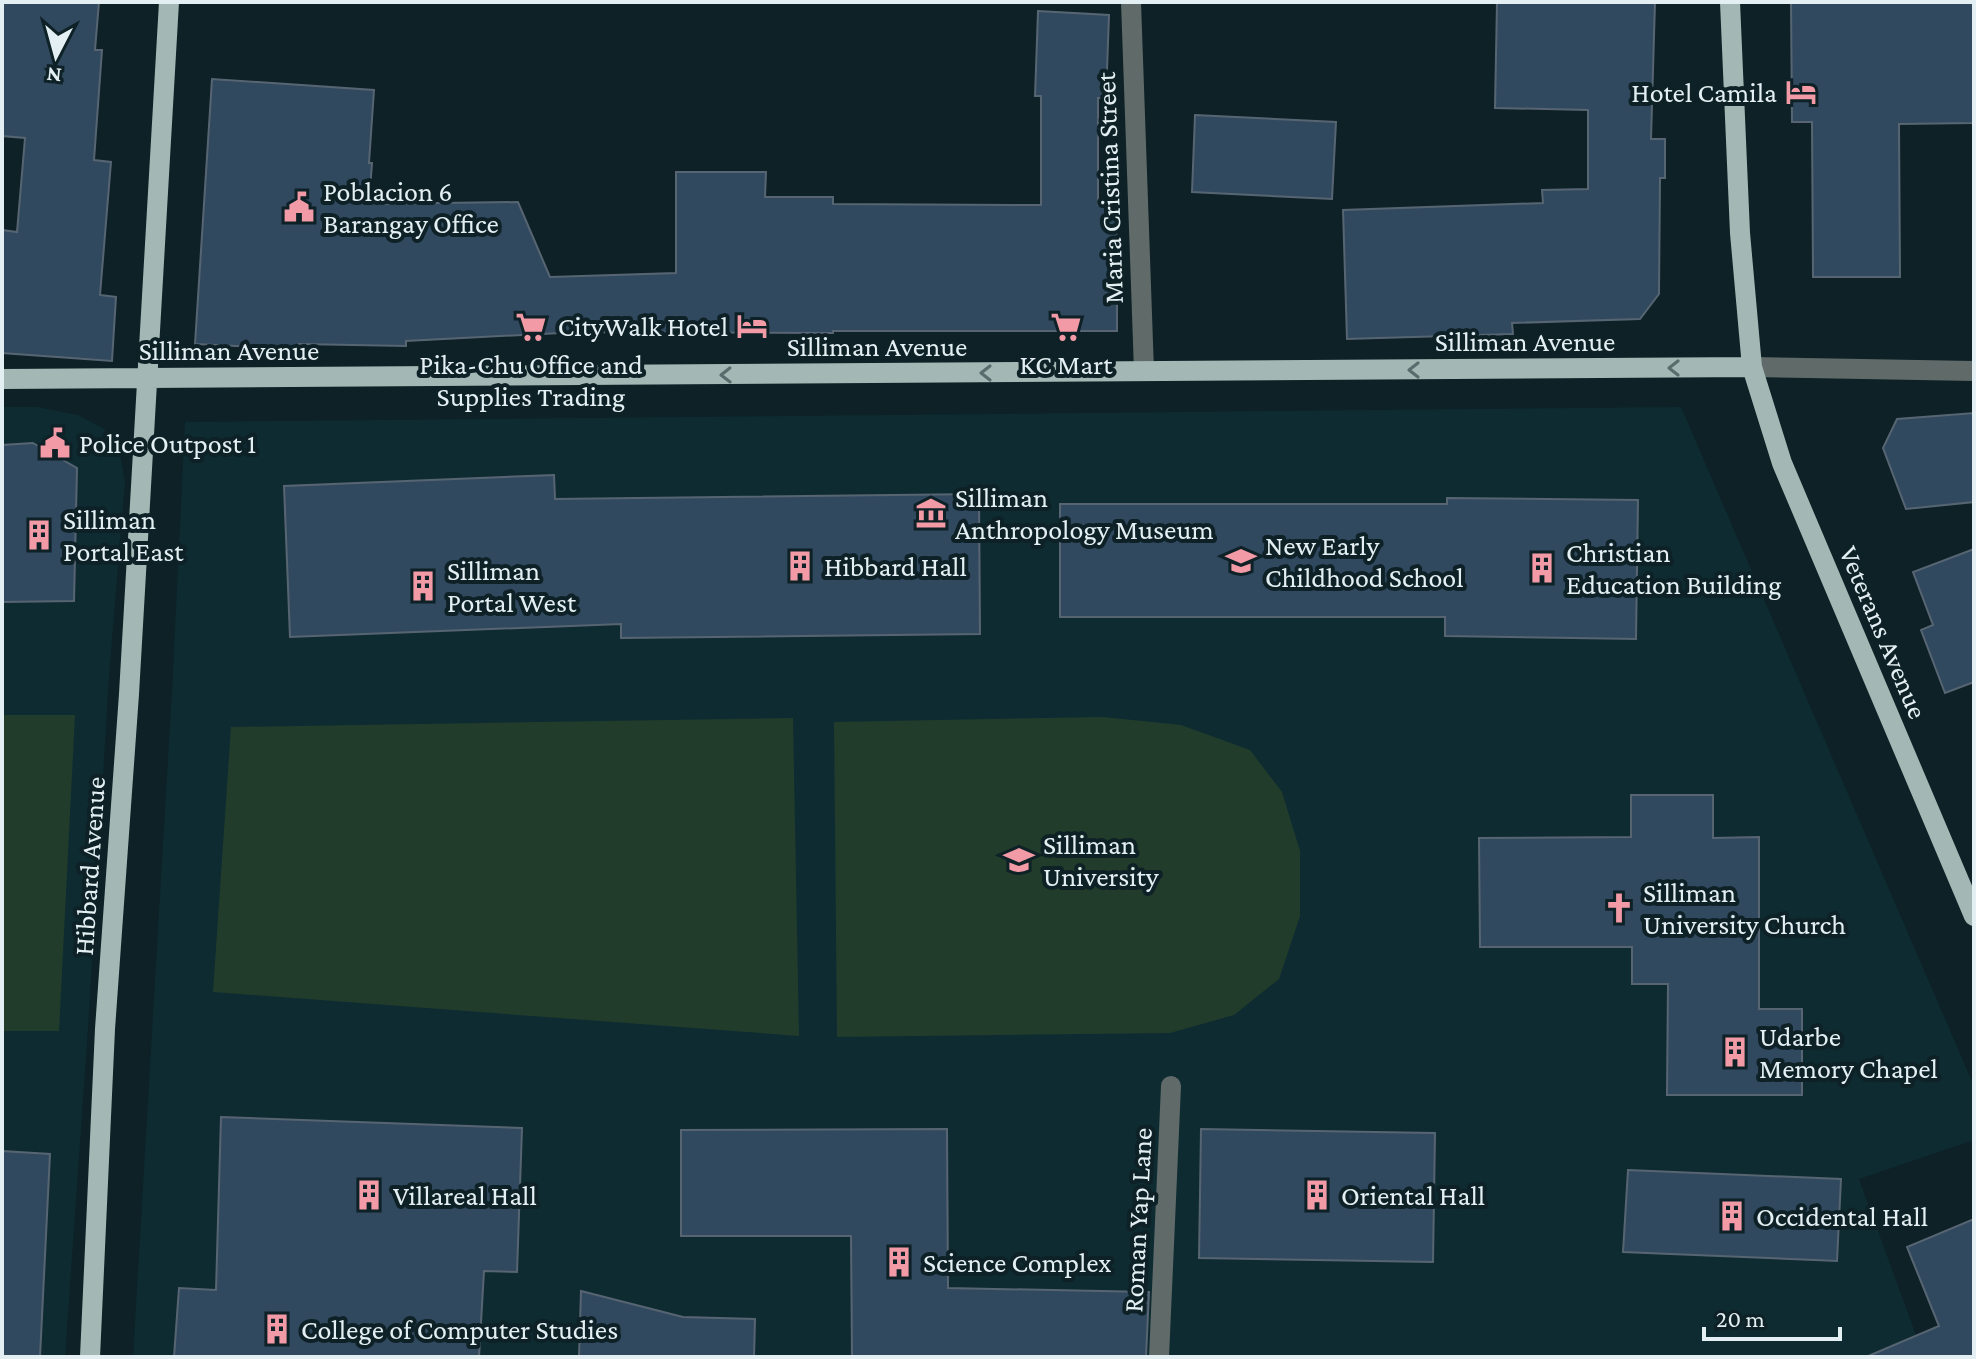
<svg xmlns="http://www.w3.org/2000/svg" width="1976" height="1359" viewBox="0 0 1976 1359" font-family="'Crimson Pro',serif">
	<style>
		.built { fill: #0e2b32 }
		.green { fill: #223c2b }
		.building { fill: #31495f; stroke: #576572; stroke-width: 2 }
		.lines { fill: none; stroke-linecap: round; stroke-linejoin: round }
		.minor { stroke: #606a68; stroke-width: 20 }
		.major { stroke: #a3b8b4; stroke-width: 20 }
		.oneway { stroke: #586c6d }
		.labels { text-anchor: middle; stroke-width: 8; stroke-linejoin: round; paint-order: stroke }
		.poi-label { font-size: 28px; fill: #e3eff2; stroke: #0d2126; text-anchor: start }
		.street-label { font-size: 28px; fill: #e3eff2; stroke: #0d2126 }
	</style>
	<rect width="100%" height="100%" fill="#0d2126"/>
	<!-- built -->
	<path class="built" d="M2,407H37L78,415L104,429L119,447L125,482L109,676L88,1029L65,1357H2Z
		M1681,407L1974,1086V1140L1859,1179L1924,1357H133L172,691L185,422Z"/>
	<!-- green -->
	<path class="green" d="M2,715H75L59,1031H2Z
		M1103,717L1181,725L1250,750L1282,792L1300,851V916L1279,979L1234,1015L1170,1033L837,1037L834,722Z
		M793,718L799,1036L213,992L231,727Z"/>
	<!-- building -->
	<path class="building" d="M2,2H99L95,50H102L94,160L111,162L100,295L116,297L112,361L2,353V230L17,232L25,138L2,136Z
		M1497,2H1655L1651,139H1665V178H1660L1659,294L1640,319L1512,323L1513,334L1347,339L1343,210L1543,203L1542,190L1588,189V110L1495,108Z
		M1791,2H1974V123L1899,124L1900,277H1813L1812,122H1792Z
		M1038,11L1109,15L1106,98H1098V205H1117V331H833V333L580,332L406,341V346L299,344V349L195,344L212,79L374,90L369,163H372L369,204L518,202L550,277L676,273V172H766L765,197H833V204L1041,205V96H1035Z
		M1195,115L1336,122L1332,199L1192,192Z
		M1974,413V502L1906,509L1883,448L1897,419Z
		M33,443L77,468L74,601L2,602V445Z
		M554,475L555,499L979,494L980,634L621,638V624L290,637L284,486Z
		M1447,498L1638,500L1636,639L1445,636V617H1060V504H1447Z
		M1974,549V682L1945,693L1921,630L1933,625L1913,572Z
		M1631,795H1713V838L1759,837V1009H1802V1095H1667L1668,984H1632V947H1480L1479,838L1631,837Z
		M221,1117L522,1128L517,1272L484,1271L479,1357H174L179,1288L216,1290Z
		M947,1129L948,1288L1149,1292L1146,1357H852L851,1236H681V1130Z
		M1201,1129L1435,1133L1433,1262L1199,1258Z
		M2,1151L50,1154L40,1357H2Z
		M1628,1170L1841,1179L1837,1261L1623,1252Z
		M1974,1219V1357H1866L1939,1326L1907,1247Z
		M581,1291L683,1317L755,1319L754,1357H579Z"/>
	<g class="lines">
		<!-- minor -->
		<path class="minor" d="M1131,2L1144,371
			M1752,367L1974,371
			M1159,1357L1171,1086"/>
		<!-- major -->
		<path class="major" d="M1730,2L1740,233L1752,367L1782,463L1974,916
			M2,379L1752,367
			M90,1357L105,1029L129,694L169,2"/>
	</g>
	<!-- one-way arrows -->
	<defs><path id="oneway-chevron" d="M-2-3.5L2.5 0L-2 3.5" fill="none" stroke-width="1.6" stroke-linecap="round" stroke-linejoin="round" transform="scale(2)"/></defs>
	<g class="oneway">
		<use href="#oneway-chevron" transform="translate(1674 368) rotate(180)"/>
		<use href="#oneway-chevron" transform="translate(1414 370) rotate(180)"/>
		<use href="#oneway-chevron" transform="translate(986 373) rotate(180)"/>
		<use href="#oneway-chevron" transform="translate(726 375) rotate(179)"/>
	</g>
	<!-- icons -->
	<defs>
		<g id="hotel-bare" transform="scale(2.4)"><path d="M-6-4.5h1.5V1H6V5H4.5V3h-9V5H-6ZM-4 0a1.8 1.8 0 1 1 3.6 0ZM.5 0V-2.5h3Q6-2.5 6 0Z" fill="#f39aa7" stroke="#0d2126" stroke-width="2.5" paint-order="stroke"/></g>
		<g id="civic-bare" transform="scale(2.4)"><path d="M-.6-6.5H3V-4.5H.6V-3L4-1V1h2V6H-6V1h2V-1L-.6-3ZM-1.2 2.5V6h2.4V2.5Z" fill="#f39aa7" stroke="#0d2126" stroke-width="2.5" paint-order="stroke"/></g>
		<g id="supermarket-bare" transform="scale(2.4)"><path d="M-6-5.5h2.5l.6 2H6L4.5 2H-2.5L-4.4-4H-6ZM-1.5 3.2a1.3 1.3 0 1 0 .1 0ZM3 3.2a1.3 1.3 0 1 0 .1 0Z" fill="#f39aa7" stroke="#0d2126" stroke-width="2.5" paint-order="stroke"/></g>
		<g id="museum-bare" transform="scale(2.4)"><path d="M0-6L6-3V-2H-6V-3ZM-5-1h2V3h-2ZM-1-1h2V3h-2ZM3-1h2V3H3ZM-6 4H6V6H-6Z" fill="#f39aa7" stroke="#0d2126" stroke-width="2.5" paint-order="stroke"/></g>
		<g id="building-bare" transform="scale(2.4)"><path d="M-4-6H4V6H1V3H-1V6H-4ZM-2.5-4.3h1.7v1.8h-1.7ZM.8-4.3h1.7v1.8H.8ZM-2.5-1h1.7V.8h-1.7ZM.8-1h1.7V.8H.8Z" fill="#f39aa7" stroke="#0d2126" stroke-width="2.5" paint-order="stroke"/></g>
		<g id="school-bare" transform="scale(2.4)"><path d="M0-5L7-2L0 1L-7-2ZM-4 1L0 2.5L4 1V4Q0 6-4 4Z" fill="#f39aa7" stroke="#0d2126" stroke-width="2.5" paint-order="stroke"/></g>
		<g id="university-bare" transform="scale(2.4)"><path d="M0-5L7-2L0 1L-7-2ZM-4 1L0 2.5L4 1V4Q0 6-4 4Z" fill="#f39aa7" stroke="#0d2126" stroke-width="2.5" paint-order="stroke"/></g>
		<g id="church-bare" transform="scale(2.4)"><path d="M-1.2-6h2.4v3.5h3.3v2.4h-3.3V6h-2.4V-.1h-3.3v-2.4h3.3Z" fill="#f39aa7" stroke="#0d2126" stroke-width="2.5" paint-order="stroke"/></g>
	</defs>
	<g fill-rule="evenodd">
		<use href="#hotel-bare" x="1801" y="92"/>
		<use href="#civic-bare" x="299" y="207"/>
		<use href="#hotel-bare" x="752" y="326"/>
		<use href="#supermarket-bare" x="531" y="327"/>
		<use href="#supermarket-bare" x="1066" y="327"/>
		<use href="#civic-bare" x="55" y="443"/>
		<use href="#museum-bare" x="931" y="513"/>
		<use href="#building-bare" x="39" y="535"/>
		<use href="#school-bare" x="1241" y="561"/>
		<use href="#building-bare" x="800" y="566"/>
		<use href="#building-bare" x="1542" y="568"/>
		<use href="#building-bare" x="423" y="586"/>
		<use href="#university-bare" x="1019" y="860"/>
		<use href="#church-bare" x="1619" y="908"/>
		<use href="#building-bare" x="1735" y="1052"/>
		<use href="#building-bare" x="369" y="1195"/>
		<use href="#building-bare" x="1317" y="1195"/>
		<use href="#building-bare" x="1732" y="1216"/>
		<use href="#building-bare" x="899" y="1262"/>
		<use href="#building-bare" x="277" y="1329"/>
	</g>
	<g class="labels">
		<!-- poi labels -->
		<g class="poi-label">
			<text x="1777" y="102" text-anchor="end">Hotel Camila</text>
			<text x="323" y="201">Poblacion 6<tspan x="323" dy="32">Barangay Office</tspan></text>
			<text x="728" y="336" text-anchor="end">CityWalk Hotel</text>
			<text x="531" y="374" text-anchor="middle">Pika-Chu Office and<tspan x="531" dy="32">Supplies Trading</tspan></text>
			<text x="1066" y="374" text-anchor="middle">KC Mart</text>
			<text x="79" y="453">Police Outpost 1</text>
			<text x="955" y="507">Silliman<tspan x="955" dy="32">Anthropology Museum</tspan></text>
			<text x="63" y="529">Silliman<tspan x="63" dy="32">Portal East</tspan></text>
			<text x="1265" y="555">New Early<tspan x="1265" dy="32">Childhood School</tspan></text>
			<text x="1566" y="562">Christian<tspan x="1566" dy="32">Education Building</tspan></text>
			<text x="824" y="576">Hibbard Hall</text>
			<text x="447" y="580">Silliman<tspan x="447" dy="32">Portal West</tspan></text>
			<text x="1043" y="854">Silliman<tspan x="1043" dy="32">University</tspan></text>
			<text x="1643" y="902">Silliman<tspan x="1643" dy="32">University Church</tspan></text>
			<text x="1759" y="1046">Udarbe<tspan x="1759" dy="32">Memory Chapel</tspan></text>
			<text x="393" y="1205">Villareal Hall</text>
			<text x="1341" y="1205">Oriental Hall</text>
			<text x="1756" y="1226">Occidental Hall</text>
			<text x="923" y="1272">Science Complex</text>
			<text x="301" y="1339">College of Computer Studies</text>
		</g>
		<!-- street labels -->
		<g class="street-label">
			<text transform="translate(1109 188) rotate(-92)" y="10">Maria Cristina Street</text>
			<text x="1525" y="351">Silliman Avenue</text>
			<text x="877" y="356">Silliman Avenue</text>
			<text x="229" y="360">Silliman Avenue</text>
			<text transform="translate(1884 632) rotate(67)" y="10">Veterans Avenue</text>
			<text transform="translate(89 866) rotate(-86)" y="10">Hibbard Avenue</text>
			<text transform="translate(1137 1220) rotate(-87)" y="10">Roman Yap Lane</text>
		</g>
	</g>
	<!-- border -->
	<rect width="1976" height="1359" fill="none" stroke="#e3eff2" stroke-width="8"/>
	<!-- north arrow -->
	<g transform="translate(56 56) rotate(186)" stroke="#0d2126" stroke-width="6" paint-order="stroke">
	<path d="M0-6L14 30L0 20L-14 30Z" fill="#e3eff2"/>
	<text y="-12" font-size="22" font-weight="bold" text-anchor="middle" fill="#e3eff2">N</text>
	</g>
	<!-- scale -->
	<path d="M1704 1327v12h136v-12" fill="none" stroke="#e3eff2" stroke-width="4"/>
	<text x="1716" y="1327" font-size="24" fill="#e3eff2" stroke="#0d2126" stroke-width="6" paint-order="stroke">20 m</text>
</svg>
